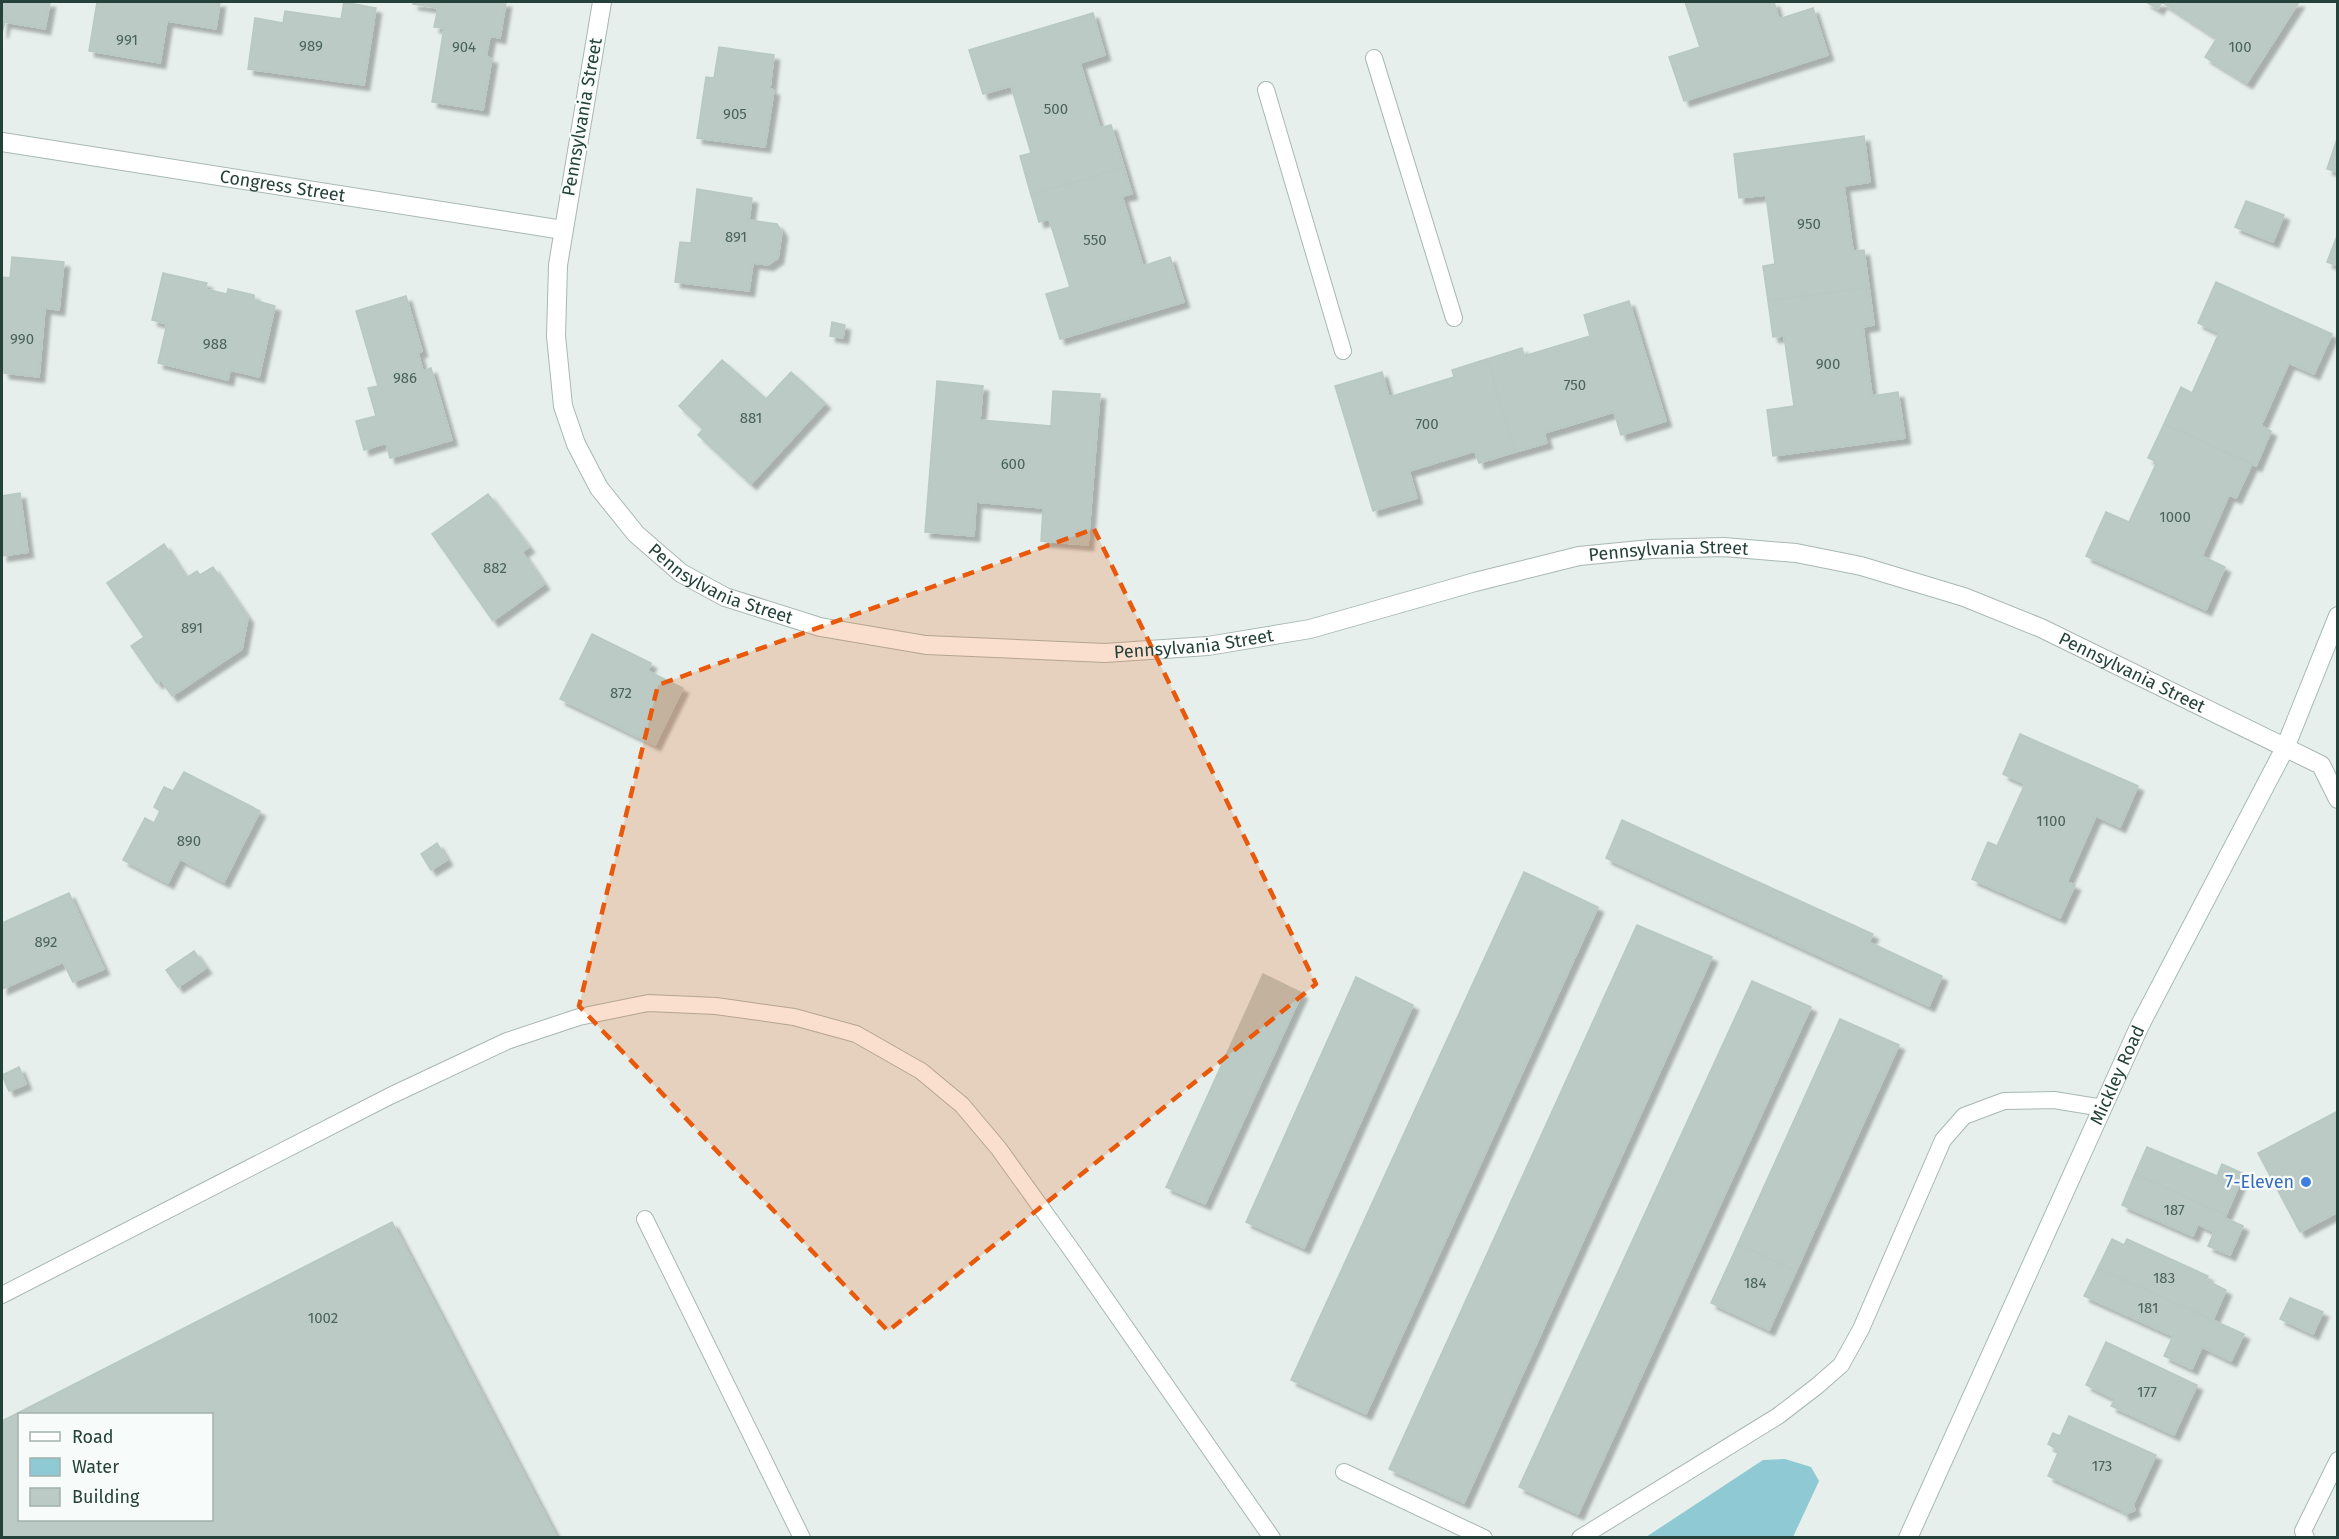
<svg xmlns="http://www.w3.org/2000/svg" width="2339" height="1539" viewBox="0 0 2339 1539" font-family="'Fira Sans',sans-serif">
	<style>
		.water { fill: #8ec9d4 }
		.building { fill: #bbcac4; stroke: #b8c9c2; stroke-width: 1.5; fill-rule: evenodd; filter: url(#shadow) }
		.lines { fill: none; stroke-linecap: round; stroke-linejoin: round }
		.lane-casing { stroke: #a8b8b2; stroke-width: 18 }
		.street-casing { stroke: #a8b8b2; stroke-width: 20 }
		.secondary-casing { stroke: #a4bbb3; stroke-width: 20 }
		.lane { stroke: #fff; stroke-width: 16 }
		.street { stroke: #fff; stroke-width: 18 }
		.secondary { stroke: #fff; stroke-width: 18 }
		.marked { fill: #e8590c; fill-opacity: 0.2; stroke: #e8590c; stroke-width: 4.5; stroke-dasharray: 12 8; stroke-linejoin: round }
		.shop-dot { fill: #3f7fe0; stroke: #f7fbf9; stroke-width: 2 }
		.labels { text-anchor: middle; stroke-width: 4.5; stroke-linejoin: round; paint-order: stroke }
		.number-label { font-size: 15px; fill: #4a645c }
		.street-label { font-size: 18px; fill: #24423a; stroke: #f7fbf9 }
		.shop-label { font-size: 18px; fill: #366cbe; stroke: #f7fbf9; text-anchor: end }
	</style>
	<defs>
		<filter id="shadow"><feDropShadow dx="5.5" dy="5.5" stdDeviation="1.5" flood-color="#0004"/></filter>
	</defs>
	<rect width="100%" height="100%" fill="#e6efeb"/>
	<!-- water -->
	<path class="water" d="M1785,1459L1811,1467L1819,1481L1793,1537H1646L1763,1460Z"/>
	<!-- building -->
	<path class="building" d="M2,2H50L45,29L5,22L2,33Z
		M97,2H220L216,29L167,21L160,63L89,51Z
		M344,2L376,8L364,85L248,69L255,18L283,23L285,11L341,19Z
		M413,2H506L500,38L490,36L486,57L492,58L483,110L432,102L444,28L434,27L438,8L413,4Z
		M1685,2H1774L1779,19L1813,8L1828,55L1684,101L1669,57L1700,47Z
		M2146,2H2299L2247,83L2205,57L2217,38L2162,2L2158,9Z
		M1093,13L1105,55L1080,63L1100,128L1111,125L1124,167L1031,195L1020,156L1031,153L1011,86L983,94L969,50Z
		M719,47L774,55L770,89L774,90L765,147L697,138L706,77L714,78Z
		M1864,136L1870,182L1844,186L1853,251L1864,250L1869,287L1768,301L1763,266L1775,264L1766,195L1739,198L1734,154Z
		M2338,136V172L2327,169Z
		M1124,167L1132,194L1122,196L1143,266L1170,257L1184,302L1060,339L1046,294L1070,287L1049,219L1039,222L1031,195Z
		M697,189L752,198L749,220L777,224L782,232L778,258L768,265L753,263L749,291L675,282L680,242L691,243Z
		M2246,201L2284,215L2273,242L2235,227Z
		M2337,236H2338V266L2327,262Z
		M12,257L64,262L59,310L45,308L39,377L4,373V369H2V277L10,278Z
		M163,273L207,283L205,289L227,294L228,289L254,295V300L275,306L259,377L230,370L228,380L158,363L167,324L152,320Z
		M2216,282L2332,334L2314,374L2289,363L2261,426L2271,431L2256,466L2164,424L2181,387L2192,393L2219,333L2198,323Z
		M1869,287L1874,325L1863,327L1872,396L1898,392L1905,438L1773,456L1767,410L1794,406L1784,336L1773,337L1768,301Z
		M406,296L422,351L418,353L423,371L431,368L452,440L390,458L386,443L364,450L356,421L376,416L368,388L378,386L356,311Z
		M1629,301L1666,421L1621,435L1614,412L1544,433L1547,443L1515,452L1487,359L1522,348L1524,356L1590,336L1584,315Z
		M832,322L845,325L843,338L830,336Z
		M1487,359L1515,452L1479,463L1475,451L1409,471L1417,498L1373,511L1335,386L1382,372L1389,397L1454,377L1452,370Z
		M722,360L766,399L791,372L825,403L751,484L698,435L703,429L679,406Z
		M937,381L983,386L980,420L1051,426L1053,391L1100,394L1088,545L1041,541L1043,508L976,502L974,536L925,532Z
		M2164,424L2252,464L2236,498L2229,495L2202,556L2225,567L2206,610L2086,556L2106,512L2129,522L2157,462L2148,458Z
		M20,493L28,552L2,556V496Z
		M488,494L529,547L522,552L544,584L493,621L432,534Z
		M164,544L186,578L197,571L200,575L213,567L248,618L242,649L172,696L161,680L157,683L131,646L144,637L107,583Z
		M592,634L651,663L648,671L683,688L655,745L560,699Z
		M2020,734L2138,786L2120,827L2096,816L2067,882L2075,885L2060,918L1972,879L1988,842L1997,846L2025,784L2003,774Z
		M184,772L260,811L224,882L180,859L168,883L123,860L145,818L154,823L160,811L154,807L164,787L173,791Z
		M1622,820L1873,934L1869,942L1942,976L1929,1006L1606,858Z
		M437,843L447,860L431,870L421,854Z
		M1524,872L1598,907L1366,1414L1291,1380Z
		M69,893L104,969L73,982L63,962L2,989V923Z
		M1637,925L1712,957L1464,1503L1389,1469Z
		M194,951L206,968L178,987L166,970Z
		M1263,974L1302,993L1205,1204L1166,1187Z
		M1356,977L1413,1005L1304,1248L1246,1222Z
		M1752,981L1811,1007L1578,1514L1519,1487Z
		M1840,1019L1899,1045L1796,1271L1738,1244Z
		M19,1067L26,1084L9,1091L2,1075Z
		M2338,1111V1212L2300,1232L2258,1153Z
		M2147,1147L2217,1176L2222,1164L2244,1174L2226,1215L2135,1174Z
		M2135,1174L2226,1215L2225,1218L2243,1226L2230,1255L2208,1246L2214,1232L2198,1224L2193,1236L2122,1205Z
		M392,1222L557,1538H2V1421ZM20,1414H212V1520H20Z
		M2112,1239L2124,1245L2127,1239L2208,1276L2206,1280L2226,1290L2213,1320L2098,1268Z
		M1738,1244L1796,1271L1769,1330L1711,1303Z
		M2098,1268L2244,1334L2231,1361L2202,1347L2192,1369L2164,1356L2173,1336L2084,1296Z
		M2290,1298L2323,1312L2313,1334L2280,1319Z
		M2106,1342L2197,1385L2174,1435L2111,1406L2115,1399L2086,1385Z
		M2069,1416L2156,1455L2133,1505L2135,1510L2124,1515L2122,1510L2048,1476L2058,1453L2054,1451L2055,1448L2048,1444L2053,1433L2060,1436Z"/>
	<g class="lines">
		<!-- lane casing -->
		<g class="lane-casing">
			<path id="lane" d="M1374,58L1454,318
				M1266,90L1343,351
				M645,1219L802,1538
				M2,1295L390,1096L507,1041L579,1017L648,1003L716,1006L794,1017L856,1034L921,1071L962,1105L999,1149L1073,1252L1272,1538
				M1344,1472L1484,1538
				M1580,1538L1778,1416L1817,1386L1841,1365L1861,1329L1943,1140L1964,1116L2004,1101L2054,1100L2103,1108
				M2306,1538L2303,1531L2338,1460"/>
		</g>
		<!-- street casing -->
		<g class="street-casing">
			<g id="street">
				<path id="s1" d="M602,2L558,265L556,336L563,406L576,444L599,488L636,534L681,573L725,597L820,627L926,645L1105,653L1208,646L1310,629L1475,582L1579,556L1651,549L1724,547L1796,553L1861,566L1964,597L2041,628L2321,765L2338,799"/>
				<path id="s2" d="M2,142L563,230"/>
			</g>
		</g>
		<!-- secondary casing -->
		<g class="secondary-casing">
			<g id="secondary">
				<path id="s3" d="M1908,1538L2140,1025L2285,748L2338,616"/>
			</g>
		</g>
		<!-- lane -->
		<use href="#lane" class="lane"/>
		<!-- street -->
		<use href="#street" class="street"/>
		<!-- secondary -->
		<use href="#secondary" class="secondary"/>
	</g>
	<!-- marked area -->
	<path class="marked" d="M1094,529L1316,984L888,1331L579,1006L658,685Z"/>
	<!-- markers -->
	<circle class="shop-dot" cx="2306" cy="1182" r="6"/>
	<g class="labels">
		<!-- number labels -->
		<g class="number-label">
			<text x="127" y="45">991</text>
			<text x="311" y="51">989</text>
			<text x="464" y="52">904</text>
			<text x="2240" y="52">100</text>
			<text x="1056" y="114">500</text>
			<text x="735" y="119">905</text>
			<text x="1809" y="229">950</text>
			<text x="736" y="242">891</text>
			<text x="1095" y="245">550</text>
			<text x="22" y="344">990</text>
			<text x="215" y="349">988</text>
			<text x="1828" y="369">900</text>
			<text x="405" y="383">986</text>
			<text x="1575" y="390">750</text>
			<text x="751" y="423">881</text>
			<text x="1427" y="429">700</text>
			<text x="1013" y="469">600</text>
			<text x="2175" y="522">1000</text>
			<text x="495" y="573">882</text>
			<text x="192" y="633">891</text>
			<text x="621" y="698">872</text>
			<text x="2051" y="826">1100</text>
			<text x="189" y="846">890</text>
			<text x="46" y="947">892</text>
			<text x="2174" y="1215">187</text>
			<text x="2164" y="1283">183</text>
			<text x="1755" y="1288">184</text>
			<text x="2148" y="1313">181</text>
			<text x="323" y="1323">1002</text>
			<text x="2147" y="1397">177</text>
			<text x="2102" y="1471">173</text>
		</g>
		<!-- street labels -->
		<g class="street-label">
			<text transform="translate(582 117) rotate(-80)" y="6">Pennsylvania Street</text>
			<text dy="6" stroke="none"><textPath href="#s2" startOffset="284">Congress Street</textPath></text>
			<text dy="6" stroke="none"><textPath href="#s1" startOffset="1628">Pennsylvania Street</textPath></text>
			<text dy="6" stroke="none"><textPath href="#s1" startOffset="657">Pennsylvania Street</textPath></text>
			<text dy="6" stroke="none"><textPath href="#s1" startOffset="1142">Pennsylvania Street</textPath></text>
			<text dy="6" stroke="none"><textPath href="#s1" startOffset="2114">Pennsylvania Street</textPath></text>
			<text dy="6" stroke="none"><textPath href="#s3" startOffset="508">Mickley Road</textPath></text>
		</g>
		<!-- shop labels -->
		<g class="shop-label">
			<text x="2294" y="1188">7-Eleven</text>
		</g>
	</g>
	<!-- border -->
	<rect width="2339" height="1539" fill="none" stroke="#24423a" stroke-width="6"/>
	<!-- legend -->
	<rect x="18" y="1413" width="195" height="108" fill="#f7fbf9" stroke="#a3b1ad" stroke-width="1.5"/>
	<rect x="30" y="1432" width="30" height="9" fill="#ffffff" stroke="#a3b1ad" stroke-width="1.5"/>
	<text x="72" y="1443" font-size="18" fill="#24423a">Road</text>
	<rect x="30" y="1458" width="30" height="18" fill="#8ec9d4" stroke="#a3b1ad" stroke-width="1.5"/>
	<text x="72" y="1473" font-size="18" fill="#24423a">Water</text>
	<rect x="30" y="1488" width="30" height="18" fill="#bbcac4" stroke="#a3b1ad" stroke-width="1.5"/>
	<text x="72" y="1503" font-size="18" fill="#24423a">Building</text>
</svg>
